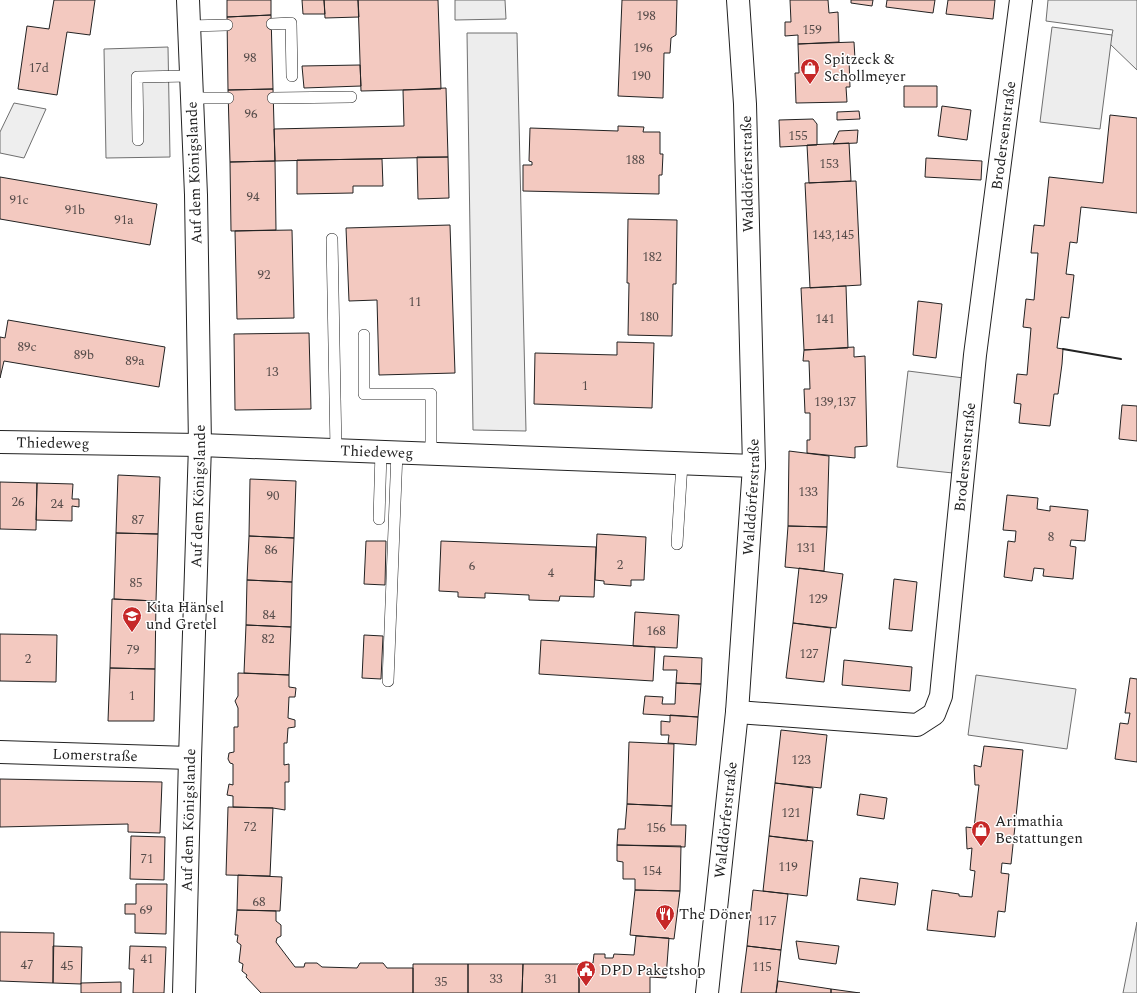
<svg xmlns="http://www.w3.org/2000/svg" width="1137" height="993" viewBox="0 0 1137 993" font-family="Spectral,serif">
	<style>
		.green { fill: #eee; stroke: #6f6f6f }
		.parking { fill: #ededed; stroke: #6f6f6f }
		.building { fill: #f3c9c0; stroke: #222 }
		.lines { fill: none; stroke-linecap: round; stroke-linejoin: round }
		.service-casing { stroke: #222; stroke-width: 12 }
		.minor-casing { stroke: #222; stroke-width: 24 }
		.tertiary-casing { stroke: #222; stroke-width: 24 }
		.service { stroke: #fff; stroke-width: 11 }
		.minor { stroke: #fff; stroke-width: 22 }
		.tertiary { stroke: #fff; stroke-width: 22 }
		.wall { stroke: #222; stroke-width: 2 }
		.labels { text-anchor: middle; stroke-width: 3; stroke-linejoin: round; paint-order: stroke }
		.number-label { font-size: 13px; fill: #564c4a }
		.poi-label { font-size: 15px; fill: #222; stroke: #fff; text-anchor: start }
		.street-label { font-size: 15px; fill: #222; stroke: #fff }
	</style>
	<rect width="100%" height="100%" fill="#fff"/>
	<!-- green -->
	<path class="green" d="M1048,0H1137V70L1110,44L1113,30L1046,21Z
		M14,103L46,109L24,158L0,153V132Z
		M1137,922V993H1123Z"/>
	<!-- parking -->
	<path class="parking" d="M455,0H505L506,19L455,20Z
		M1052,27L1112,35L1100,129L1040,122Z
		M467,33H517L526,431L473,430Z
		M168,47L170,157L106,158L104,49Z
		M908,371L964,378L953,473L897,467Z
		M976,675L1076,689L1067,749L968,735Z"/>
	<!-- building -->
	<path class="building" d="M54,0H95L90,35L67,32L57,95L18,89L27,26L49,29Z
		M227,0H271V15L227,17Z
		M302,0H324L325,14H303Z
		M324,0H358L359,17L325,18Z
		M358,0H438L441,89L361,91Z
		M622,0H677L676,35L671,38L670,53H664L663,98L618,96Z
		M790,0H828L829,13L838,12L839,42L798,44V35L785,36V22H791Z
		M851,0H873L872,6L851,3Z
		M887,0H935L933,13L886,7Z
		M948,0H995L993,19L946,14Z
		M271,15L273,89L228,90L227,17Z
		M854,42L855,59H849L850,87H846L847,102L796,103L795,73H799L798,44Z
		M360,65L361,86L304,88L302,66Z
		M904,86H937V107H904Z
		M446,88L448,157L275,161L274,129L404,126L403,90Z
		M273,89L275,161L230,162L228,90Z
		M942,106L971,110L967,140L938,136Z
		M859,111L860,119L837,120V112Z
		M1110,115L1137,118V213L1081,207L1077,243L1070,242L1066,274L1074,275L1069,318L1061,317L1057,348L1063,349L1062,364L1058,394H1054L1050,426L1019,423L1021,404L1014,403L1017,374L1027,375L1031,328L1023,327L1026,299L1034,300L1038,253H1031L1034,225L1044,226L1049,177L1103,183Z
		M813,119L817,124V145L780,147L779,120Z
		M618,126L644,127L643,132H660V154H663L662,175H659V194L523,191V165H532V162L529,161L530,128L618,131Z
		M858,130L857,143L833,144L839,131Z
		M849,143L851,181L809,183L807,145Z
		M417,157H448L449,198L418,199Z
		M926,158L982,161L981,180L925,177Z
		M382,159L383,186H353V193L297,194V160Z
		M275,161L276,230L231,231L230,162Z
		M0,177L157,204L150,245L0,219Z
		M856,181L861,285L810,288L805,183Z
		M628,219L677,220L676,284H673L672,336L628,335L629,283H627Z
		M450,225L455,373L379,375L377,300L349,301L346,228Z
		M292,230L294,318L237,319L235,231Z
		M846,286L848,348L804,350L801,288Z
		M918,301L942,304L936,358L913,355Z
		M8,320L165,347L159,387L4,361L0,378V337L5,338Z
		M309,333L311,409L235,410L234,334Z
		M617,342L654,343L652,408L534,404L535,353L617,355Z
		M854,347V357L865,356L867,446L855,447V458L807,453V440H810V413H805L804,389H810L809,361H803L804,350Z
		M1122,405L1137,406V441L1119,439Z
		M789,451L829,456L827,527L788,526Z
		M118,475L160,477L158,534L116,533Z
		M250,479L296,481L294,538L249,536Z
		M0,482L37,483L36,530L0,529Z
		M37,483L73,484L72,499H79V507L72,506V521L36,520Z
		M1007,495L1038,498L1037,509L1050,511V506L1088,510L1085,541L1071,540L1070,546L1076,547L1073,579L1043,576L1044,569L1034,568L1032,581L1004,577L1008,541L1015,542L1016,531L1003,530Z
		M788,526L827,527L824,571L785,567Z
		M116,533L158,534L156,601L114,599Z
		M597,534L646,537L644,580H631V586L604,584V581L595,580Z
		M249,536L294,538L292,582L247,580Z
		M366,541H386L385,585L364,584Z
		M441,541L596,547L594,597L560,596L559,601L529,600V595L485,593V598L458,597V592L439,591Z
		M799,568L843,574L836,628L793,623Z
		M894,579L917,582L912,631L889,629Z
		M247,580L292,582L291,627L246,625Z
		M112,599L156,601L155,669L110,668Z
		M635,612L679,615L677,648L633,646Z
		M793,623L831,628L824,682L786,678Z
		M246,625L291,627L289,675L244,673Z
		M0,634L57,635L56,682L0,681Z
		M364,635L383,636L381,679L362,678Z
		M541,640L655,647L653,681L539,674Z
		M664,656L702,658L701,684L676,683L677,670H663Z
		M844,660L912,667L910,691L842,685Z
		M110,668L155,669L154,721H108Z
		M238,673L289,675V687L296,688L295,697H289L288,718L295,720V727L288,728L287,743H284V765L289,764V782H285V810L273,808L233,807V796L227,795L229,784L233,785V764L230,763L228,759L229,753L234,752V727H238V708L235,701L238,696Z
		M1130,678L1137,679V762L1115,759L1120,723L1128,724L1130,713H1125Z
		M676,683L701,684L698,717L643,714L645,696L663,697L662,704H675Z
		M670,715L698,717L696,745L668,743L669,735H661V721L670,722Z
		M781,730L827,735L821,788L775,783Z
		M629,742L674,744L672,806L627,804Z
		M984,746L1023,750L1011,864L1002,863L1001,873L1009,874L1005,912L998,911L995,937L927,930L932,890L959,894V896L972,897L975,871L970,870L972,848L967,849L966,827L974,828L979,785H975L974,765L981,767Z
		M0,779L162,782L160,833L128,832V824L0,827Z
		M775,783L813,788L807,841L769,836Z
		M860,794L887,798L884,819L857,815Z
		M627,804L672,806L671,825H686L685,847L617,845L618,829H625Z
		M228,807L273,808L270,876L226,875Z
		M131,836L165,837L164,880L130,879Z
		M769,836L813,841L807,896L763,891Z
		M617,845L681,846L680,891L635,890V879H623V862L617,861Z
		M238,875L282,877L280,911L237,910Z
		M860,878L898,883L895,905L857,900Z
		M136,884H167L166,934L135,933V914H125V904H136Z
		M635,890L680,891L674,939L630,935Z
		M753,890L788,894L781,950L747,946Z
		M237,910L276,911V921L281,925V936L277,938L276,942L295,967H304L305,963H317L322,967L357,968L360,963H383L387,968H413V993H261L246,977L247,975L242,971L243,964L239,962L241,945L237,942L238,935H235Z
		M0,932L54,933L53,983L0,981Z
		M636,936L669,938L666,978L650,977V993H579V964L593,963L594,954H605V958H613L614,954L634,955Z
		M796,941L839,946L836,964L799,959Z
		M53,946L82,947L81,984L53,983Z
		M130,946L166,947L164,993H133L134,969H129Z
		M747,946L781,950L776,993H741Z
		M413,964H468V993H413Z
		M468,964H523L522,993H468Z
		M523,964H579V993H522Z
		M778,981L831,989V993H776Z
		M121,982V993H81V983Z
		M831,989L860,993H831Z"/>
	<g class="lines">
		<!-- service casing -->
		<g class="service-casing">
			<path id="service" d="M272,24L291,23L292,76
				M189,26L227,25
				M192,98H228
				M273,98L351,97
				M138,140L137,77L191,76
				M332,239L336,450
				M364,335V394H431V454
				M379,519L381,452
				M677,544L682,463
				M388,681L397,452"/>
		</g>
		<!-- minor casing -->
		<g class="minor-casing">
			<g id="minor">
				<path id="s1" d="M0,442L200,445L754,466"/>
				<path id="s2" d="M737,712L917,725L934,714L941,696L975,355L1021,0"/>
				<path id="s3" d="M0,752L190,758"/>
				<path id="s4" d="M184,993L190,758L200,445L196,195L188,0"/>
			</g>
		</g>
		<!-- tertiary casing -->
		<g class="tertiary-casing">
			<g id="tertiary">
				<path id="s5" d="M707,993L737,712L754,466L745,104L738,0"/>
			</g>
		</g>
		<!-- service -->
		<use href="#service" class="service"/>
		<!-- minor -->
		<use href="#minor" class="minor"/>
		<!-- tertiary -->
		<use href="#tertiary" class="tertiary"/>
		<!-- wall -->
		<path class="wall" d="M1063,349L1121,359"/>
	</g>
	<!-- icons -->
	<defs>
		<g id="shop-pin" transform="scale(1)"><path d="M0 17L-7.5 6A9.5 9.5 0 1 1 7.5 6Z" fill="#c62828" stroke="#fff"/><path d="M-5-2.5h2.3a2.7 3.5 0 0 1 5.4 0H5L5.5 6h-11ZM-1.5-2.5h3a1.5 2.3 0 0 0-3 0Z" fill="#fff"/></g>
		<g id="school-pin" transform="scale(1)"><path d="M0 17L-7.5 6A9.5 9.5 0 1 1 7.5 6Z" fill="#c62828" stroke="#fff"/><path d="M0-5L7-2L0 1L-7-2ZM-4 1L0 2.5L4 1V4Q0 6-4 4Z" fill="#fff"/></g>
		<g id="restaurant-pin" transform="scale(1)"><path d="M0 17L-7.5 6A9.5 9.5 0 1 1 7.5 6Z" fill="#c62828" stroke="#fff"/><path d="M-5-6h1v4h1v-4h1v4h1v-4h1v5L-1.5 .5V6h-2V.5L-5-1ZM5-6V6H3V1.5H1.5Q1.5-4 5-6Z" fill="#fff"/></g>
		<g id="civic-pin" transform="scale(1)"><path d="M0 17L-7.5 6A9.5 9.5 0 1 1 7.5 6Z" fill="#c62828" stroke="#fff"/><path d="M-.6-6.5H3V-4.5H.6V-3L4-1V1h2V6H-6V1h2V-1L-.6-3ZM-1.2 2.5V6h2.4V2.5Z" fill="#fff"/></g>
	</defs>
	<g fill-rule="evenodd">
		<use href="#shop-pin" x="810" y="68"/>
		<use href="#school-pin" x="132" y="616"/>
		<use href="#shop-pin" x="981" y="830"/>
		<use href="#restaurant-pin" x="665" y="914"/>
		<use href="#civic-pin" x="586" y="970"/>
	</g>
	<g class="labels">
		<!-- number labels -->
		<g class="number-label">
			<text x="646" y="20">198</text>
			<text x="812" y="34">159</text>
			<text x="643" y="52">196</text>
			<text x="250" y="62">98</text>
			<text x="39" y="72">17d</text>
			<text x="641" y="80">190</text>
			<text x="251" y="118">96</text>
			<text x="798" y="140">155</text>
			<text x="635" y="164">188</text>
			<text x="829" y="168">153</text>
			<text x="253" y="201">94</text>
			<text x="19" y="204">91c</text>
			<text x="75" y="214">91b</text>
			<text x="124" y="224">91a</text>
			<text x="833" y="239">143,145</text>
			<text x="652" y="261">182</text>
			<text x="264" y="279">92</text>
			<text x="415" y="306">11</text>
			<text x="649" y="321">180</text>
			<text x="825" y="323">141</text>
			<text x="27" y="351">89c</text>
			<text x="84" y="359">89b</text>
			<text x="135" y="365">89a</text>
			<text x="272" y="376">13</text>
			<text x="585" y="390">1</text>
			<text x="835" y="406">139,137</text>
			<text x="808" y="496">133</text>
			<text x="273" y="500">90</text>
			<text x="18" y="506">26</text>
			<text x="57" y="508">24</text>
			<text x="138" y="524">87</text>
			<text x="1051" y="541">8</text>
			<text x="806" y="552">131</text>
			<text x="271" y="554">86</text>
			<text x="620" y="569">2</text>
			<text x="472" y="570">6</text>
			<text x="551" y="577">4</text>
			<text x="136" y="587">85</text>
			<text x="818" y="603">129</text>
			<text x="269" y="619">84</text>
			<text x="656" y="635">168</text>
			<text x="268" y="643">82</text>
			<text x="133" y="654">79</text>
			<text x="809" y="658">127</text>
			<text x="28" y="663">2</text>
			<text x="132" y="700">1</text>
			<text x="801" y="764">123</text>
			<text x="791" y="817">121</text>
			<text x="250" y="831">72</text>
			<text x="656" y="832">156</text>
			<text x="147" y="863">71</text>
			<text x="788" y="871">119</text>
			<text x="652" y="875">154</text>
			<text x="259" y="906">68</text>
			<text x="146" y="914">69</text>
			<text x="767" y="925">117</text>
			<text x="147" y="963">41</text>
			<text x="27" y="969">47</text>
			<text x="67" y="970">45</text>
			<text x="762" y="971">115</text>
			<text x="496" y="983">33</text>
			<text x="551" y="983">31</text>
			<text x="441" y="986">35</text>
		</g>
		<!-- poi labels -->
		<g class="poi-label">
			<text x="824" y="64">Spitzeck &amp;<tspan x="824" dy="17">Schollmeyer</tspan></text>
			<text x="146" y="612">Kita Hänsel<tspan x="146" dy="17">und Gretel</tspan></text>
			<text x="995" y="826">Arimathia<tspan x="995" dy="17">Bestattungen</tspan></text>
			<text x="679" y="919">The Döner</text>
			<text x="600" y="975">DPD Paketshop</text>
		</g>
		<!-- street labels -->
		<g class="street-label">
			<text dy="5" stroke="none"><textPath href="#s2" startOffset="784">Brodersenstraße</textPath></text>
			<text transform="translate(194 173) rotate(-92)" y="5">Auf dem Königslande</text>
			<text transform="translate(747 174) rotate(-91)" y="5">Walddörferstraße</text>
			<text dy="5" stroke="none"><textPath href="#s1" startOffset="53">Thiedeweg</textPath></text>
			<text dy="5" stroke="none"><textPath href="#s1" startOffset="377">Thiedeweg</textPath></text>
			<text dy="5" stroke="none"><textPath href="#s2" startOffset="460">Brodersenstraße</textPath></text>
			<text dy="5" stroke="none"><textPath href="#s4" startOffset="497">Auf dem Königslande</textPath></text>
			<text dy="5" stroke="none"><textPath href="#s5" startOffset="498">Walddörferstraße</textPath></text>
			<text dy="5" stroke="none"><textPath href="#s3" startOffset="95">Lomerstraße</textPath></text>
			<text dy="5" stroke="none"><textPath href="#s4" startOffset="173">Auf dem Königslande</textPath></text>
			<text dy="5" stroke="none"><textPath href="#s5" startOffset="174">Walddörferstraße</textPath></text>
		</g>
	</g>
</svg>
